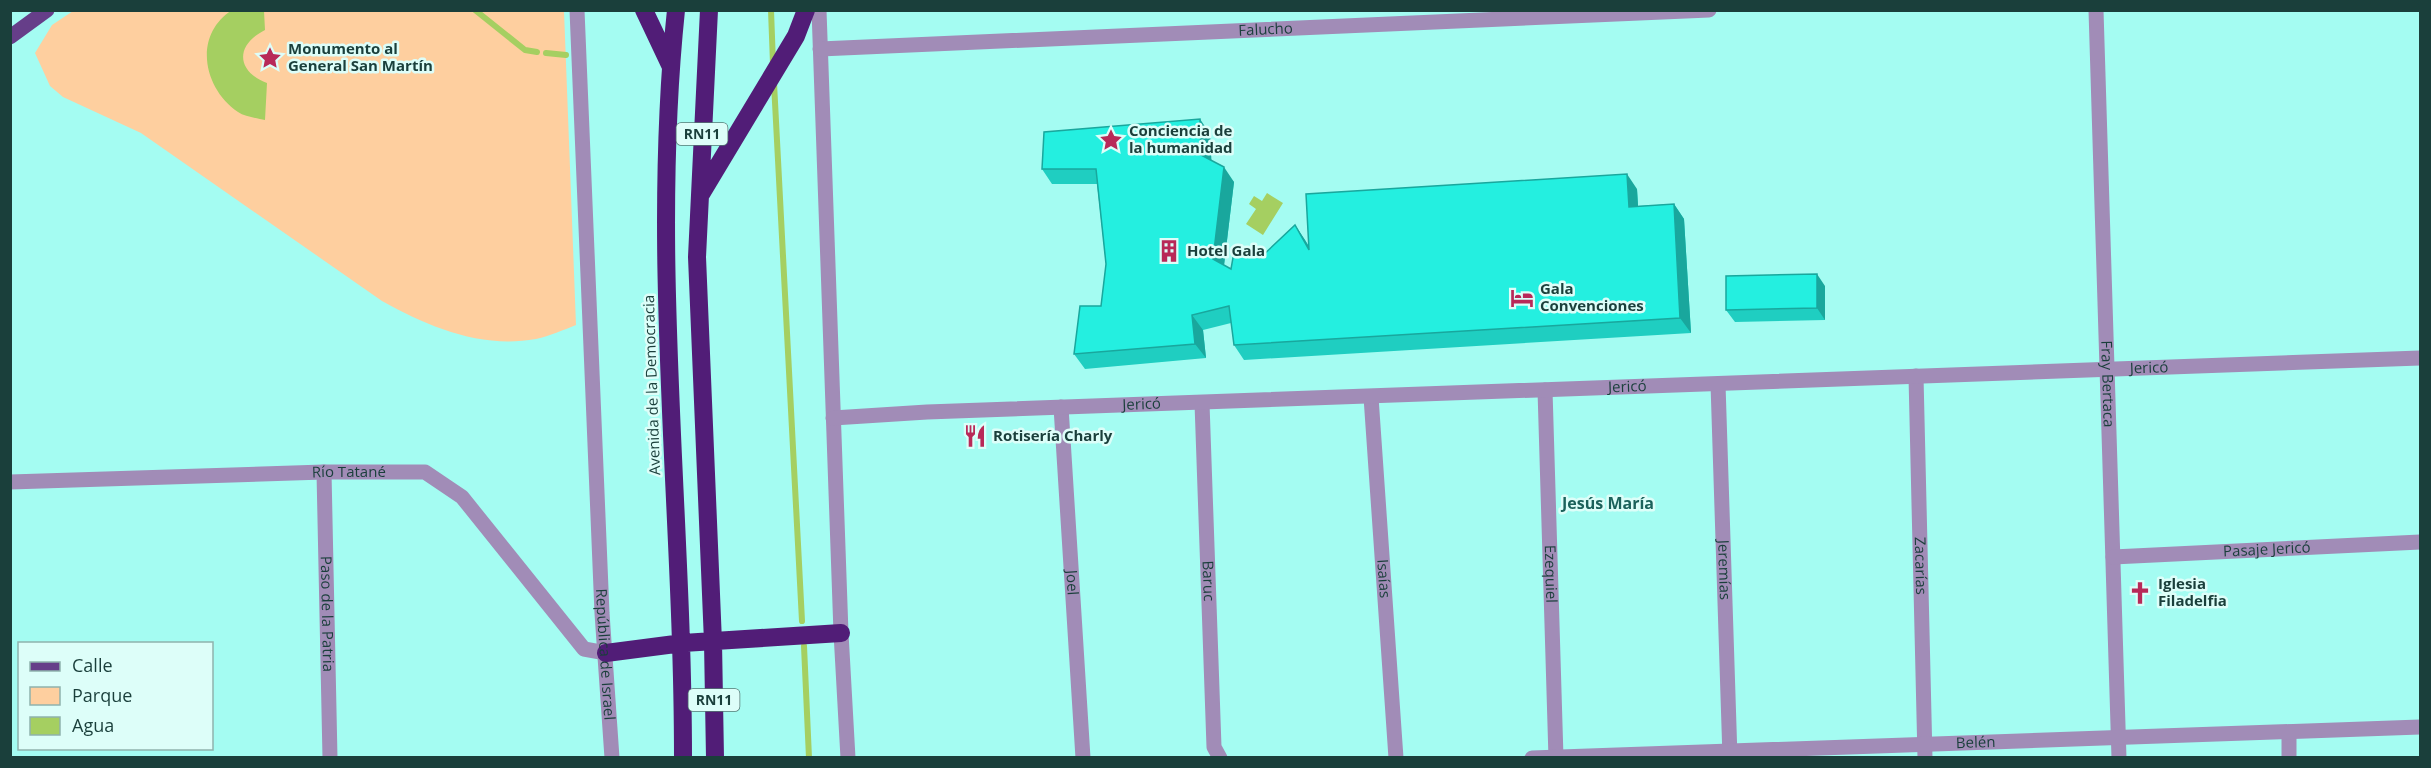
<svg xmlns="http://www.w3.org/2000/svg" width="2431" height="768" viewBox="0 0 2431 768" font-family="'Open Sans',sans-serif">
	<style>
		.green { fill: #fecf9f }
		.water { fill: #a5cf61 }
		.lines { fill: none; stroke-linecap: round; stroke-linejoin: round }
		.stream { stroke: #a5cf61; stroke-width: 6 }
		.minor { stroke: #a18cb7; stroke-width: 15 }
		.major { stroke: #663e89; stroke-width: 15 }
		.highway { stroke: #511d77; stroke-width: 18 }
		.wall { fill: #1fcec1 }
		.shaded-wall { fill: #19a79d }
		.building { fill: #24efe0; stroke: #19a79d; stroke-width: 1.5 }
		.labels { text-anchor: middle; stroke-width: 5; stroke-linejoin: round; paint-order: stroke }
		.shield { fill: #ddfef9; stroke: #547874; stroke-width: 1.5 }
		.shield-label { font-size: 14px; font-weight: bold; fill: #1a3f3b }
		.street-label { font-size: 15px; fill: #1a3f3b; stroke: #ddfef9 }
		.poi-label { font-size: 15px; font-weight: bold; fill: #1a3f3b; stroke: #ddfef9; text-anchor: start }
		.neighbourhood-label { font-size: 16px; font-weight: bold; fill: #1b625b; stroke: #ddfef9 }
	</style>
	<rect width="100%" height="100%" fill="#a4fcf2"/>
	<!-- green -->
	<path class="green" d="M73,11H564L576,325C563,330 550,336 536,339C481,349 429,327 382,301L141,133L63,97L50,86L35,53L52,25Z"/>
	<!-- water -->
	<path class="water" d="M232,10L264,11L265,30C235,45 236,71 267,83L265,120C257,118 245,117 238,112C204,89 192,36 232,10Z
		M1267,193L1283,203L1263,235L1246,224L1256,209L1249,204L1254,196L1262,201Z"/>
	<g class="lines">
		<!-- stream -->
		<path class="stream" d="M475,10L525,50L537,52
			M771,10L773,64
			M546,53L566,55
			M774,83L802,621
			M804,646L809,758"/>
		<!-- minor -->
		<g class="minor">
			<path id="s1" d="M577,10L602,613L612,758"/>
			<path d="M819,10L841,633L848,758"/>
			<path id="s2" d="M2096,10L2119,758"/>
			<path id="s3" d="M820,49L1709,10"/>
			<path id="s4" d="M1916,376L1925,758"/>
			<path id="s5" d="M1718,384L1730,758"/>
			<path id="s6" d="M1545,390L1556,758"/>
			<path id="s7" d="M1371,397L1396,758"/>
			<path id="s8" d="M1202,403L1214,747L1220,758"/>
			<path id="s9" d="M1061,407L1083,758"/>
			<path id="s10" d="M833,418L927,412L2420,358"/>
			<path id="s11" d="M324,472L330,758"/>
			<path id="s12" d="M10,482L324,472H425L462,497L584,649L606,653"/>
			<path id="s13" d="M2113,557L2420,542"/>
			<path d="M2289,732V758"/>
			<path id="s14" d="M1532,758L2420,727"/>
		</g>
		<!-- major -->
		<path class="major" d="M10,37L47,10"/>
		<!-- highway -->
		<path class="highway" d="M644,10L670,65
			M676,10C650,259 683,508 683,758
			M709,10L697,257L713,642L715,758
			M701,194L796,36L806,10
			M606,653L683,643L841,633"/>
	</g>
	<!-- wall -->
	<path class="wall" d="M1210,134L1211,161L1234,182L1224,265L1231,269L1260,258L1295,225L1309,246L1637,189L1638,206L1674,204L1684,219L1691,333L1244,360L1234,345L1231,323L1203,330L1206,358L1085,369L1074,354L1101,306L1106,264L1097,184H1052L1042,169Z
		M1825,286V320L1735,322L1726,310Z"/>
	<!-- shaded-wall -->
	<path class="shaded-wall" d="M1200,119L1210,134L1212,170L1201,155Z
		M1224,167L1234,182L1223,274L1213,259Z
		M1627,174L1637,189L1639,222L1629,207Z
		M1674,204L1684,219L1691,333L1680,318Z
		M1295,225L1305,240L1319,265L1309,250Z
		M1817,274L1825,286V320L1817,308Z
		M1192,315L1203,330L1206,358L1195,344Z"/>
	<!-- building -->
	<path class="building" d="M1200,119L1201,155L1224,167L1213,259L1231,269L1234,252L1260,258L1295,225L1309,250L1306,194L1627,174L1629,207L1674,204L1680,318L1234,345L1229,306L1192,315L1195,344L1074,354L1080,306H1101L1106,264L1096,169H1042L1044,132Z
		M1817,274V308L1726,310V276Z"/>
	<!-- icons -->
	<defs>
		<g id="sight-bare" transform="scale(1.8)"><path d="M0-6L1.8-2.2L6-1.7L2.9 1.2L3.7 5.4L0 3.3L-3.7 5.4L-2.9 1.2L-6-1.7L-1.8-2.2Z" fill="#b82958" stroke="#ddfef9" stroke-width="2.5" paint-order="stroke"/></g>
		<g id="building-bare" transform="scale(1.8)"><path d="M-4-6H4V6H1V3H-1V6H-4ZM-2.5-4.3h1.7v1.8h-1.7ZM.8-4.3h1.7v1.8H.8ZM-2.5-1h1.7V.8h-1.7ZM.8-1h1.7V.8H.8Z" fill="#b82958" stroke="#ddfef9" stroke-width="2.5" paint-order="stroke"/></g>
		<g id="hotel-bare" transform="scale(1.8)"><path d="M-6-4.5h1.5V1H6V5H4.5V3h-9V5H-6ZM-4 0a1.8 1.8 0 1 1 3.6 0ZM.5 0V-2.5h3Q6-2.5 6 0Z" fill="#b82958" stroke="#ddfef9" stroke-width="2.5" paint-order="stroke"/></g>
		<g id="restaurant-bare" transform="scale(1.8)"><path d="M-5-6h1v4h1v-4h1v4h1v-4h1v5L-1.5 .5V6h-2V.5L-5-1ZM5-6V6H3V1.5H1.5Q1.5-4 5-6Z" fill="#b82958" stroke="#ddfef9" stroke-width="2.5" paint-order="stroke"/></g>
		<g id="church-bare" transform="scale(1.8)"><path d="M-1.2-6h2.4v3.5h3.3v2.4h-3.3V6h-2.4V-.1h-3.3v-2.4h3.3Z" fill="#b82958" stroke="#ddfef9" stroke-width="2.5" paint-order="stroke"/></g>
	</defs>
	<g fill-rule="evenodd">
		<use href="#sight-bare" x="270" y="58"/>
		<use href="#sight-bare" x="1111" y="140"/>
		<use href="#building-bare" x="1169" y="251"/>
		<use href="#hotel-bare" x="1522" y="298"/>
		<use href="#restaurant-bare" x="975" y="436"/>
		<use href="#church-bare" x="2140" y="593"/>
	</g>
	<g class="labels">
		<!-- shield labels -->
		<g class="shield">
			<rect x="676.5" y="123" width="51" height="22" rx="4.5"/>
			<rect x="688.5" y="689" width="51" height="22" rx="4.5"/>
		</g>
		<g class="shield-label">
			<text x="702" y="139">RN11</text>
			<text x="714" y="705">RN11</text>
		</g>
		<!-- street labels -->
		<g class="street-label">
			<text dy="5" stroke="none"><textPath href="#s3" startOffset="446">Falucho</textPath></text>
			<text dy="5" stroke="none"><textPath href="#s10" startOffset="1317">Jericó</textPath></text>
			<text dy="5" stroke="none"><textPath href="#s2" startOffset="374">Fray Bertaca</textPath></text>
			<text transform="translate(652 385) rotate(-92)" y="5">Avenida de la Democracia</text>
			<text dy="5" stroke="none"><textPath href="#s10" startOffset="795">Jericó</textPath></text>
			<text dy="5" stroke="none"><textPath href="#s10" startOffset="309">Jericó</textPath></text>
			<text dy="5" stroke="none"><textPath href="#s12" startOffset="339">Río Tatané</textPath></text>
			<text dy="5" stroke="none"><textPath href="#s13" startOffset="154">Pasaje Jericó</textPath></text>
			<text dy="5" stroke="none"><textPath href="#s4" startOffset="190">Zacarías</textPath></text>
			<text dy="5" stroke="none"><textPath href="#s5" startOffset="186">Jeremías</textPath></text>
			<text dy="5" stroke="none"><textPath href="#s6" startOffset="184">Ezequiel</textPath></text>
			<text dy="5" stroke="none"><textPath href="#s7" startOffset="182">Isaías</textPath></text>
			<text dy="5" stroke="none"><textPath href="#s8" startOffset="178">Baruc</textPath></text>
			<text dy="5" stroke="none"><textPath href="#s9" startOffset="176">Joel</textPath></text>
			<text dy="5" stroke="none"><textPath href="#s11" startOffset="142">Paso de la Patria</textPath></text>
			<text dy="5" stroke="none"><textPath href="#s1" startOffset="645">República de Israel</textPath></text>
			<text dy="5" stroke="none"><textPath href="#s14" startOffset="444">Belén</textPath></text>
		</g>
		<!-- poi labels -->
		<g class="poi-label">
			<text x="288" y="54">Monumento al<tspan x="288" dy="17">General San Martín</tspan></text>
			<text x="1129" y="136">Conciencia de<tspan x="1129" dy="17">la humanidad</tspan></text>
			<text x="1187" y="256">Hotel Gala</text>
			<text x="1540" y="294">Gala<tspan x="1540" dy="17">Convenciones</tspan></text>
			<text x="993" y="441">Rotisería Charly</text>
			<text x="2158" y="589">Iglesia<tspan x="2158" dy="17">Filadelfia</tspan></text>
		</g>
		<!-- neighbourhood labels -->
		<g class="neighbourhood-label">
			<text x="1608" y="509">Jesús María</text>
		</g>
	</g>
	<!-- border -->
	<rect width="2431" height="768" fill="none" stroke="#1a3f3b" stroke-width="24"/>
	<!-- legend -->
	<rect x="18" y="642" width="195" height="108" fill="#ddfef9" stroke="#8fb2ad" stroke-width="1.5"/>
	<rect x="30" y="662" width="30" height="9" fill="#663e89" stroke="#8fb2ad" stroke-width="1.5"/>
	<text x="72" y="672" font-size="18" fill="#1a3f3b">Calle</text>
	<rect x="30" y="687" width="30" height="18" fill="#fecf9f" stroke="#8fb2ad" stroke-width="1.5"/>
	<text x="72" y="702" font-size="18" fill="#1a3f3b">Parque</text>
	<rect x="30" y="717" width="30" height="18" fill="#a5cf61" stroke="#8fb2ad" stroke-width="1.5"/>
	<text x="72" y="732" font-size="18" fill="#1a3f3b">Agua</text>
</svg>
